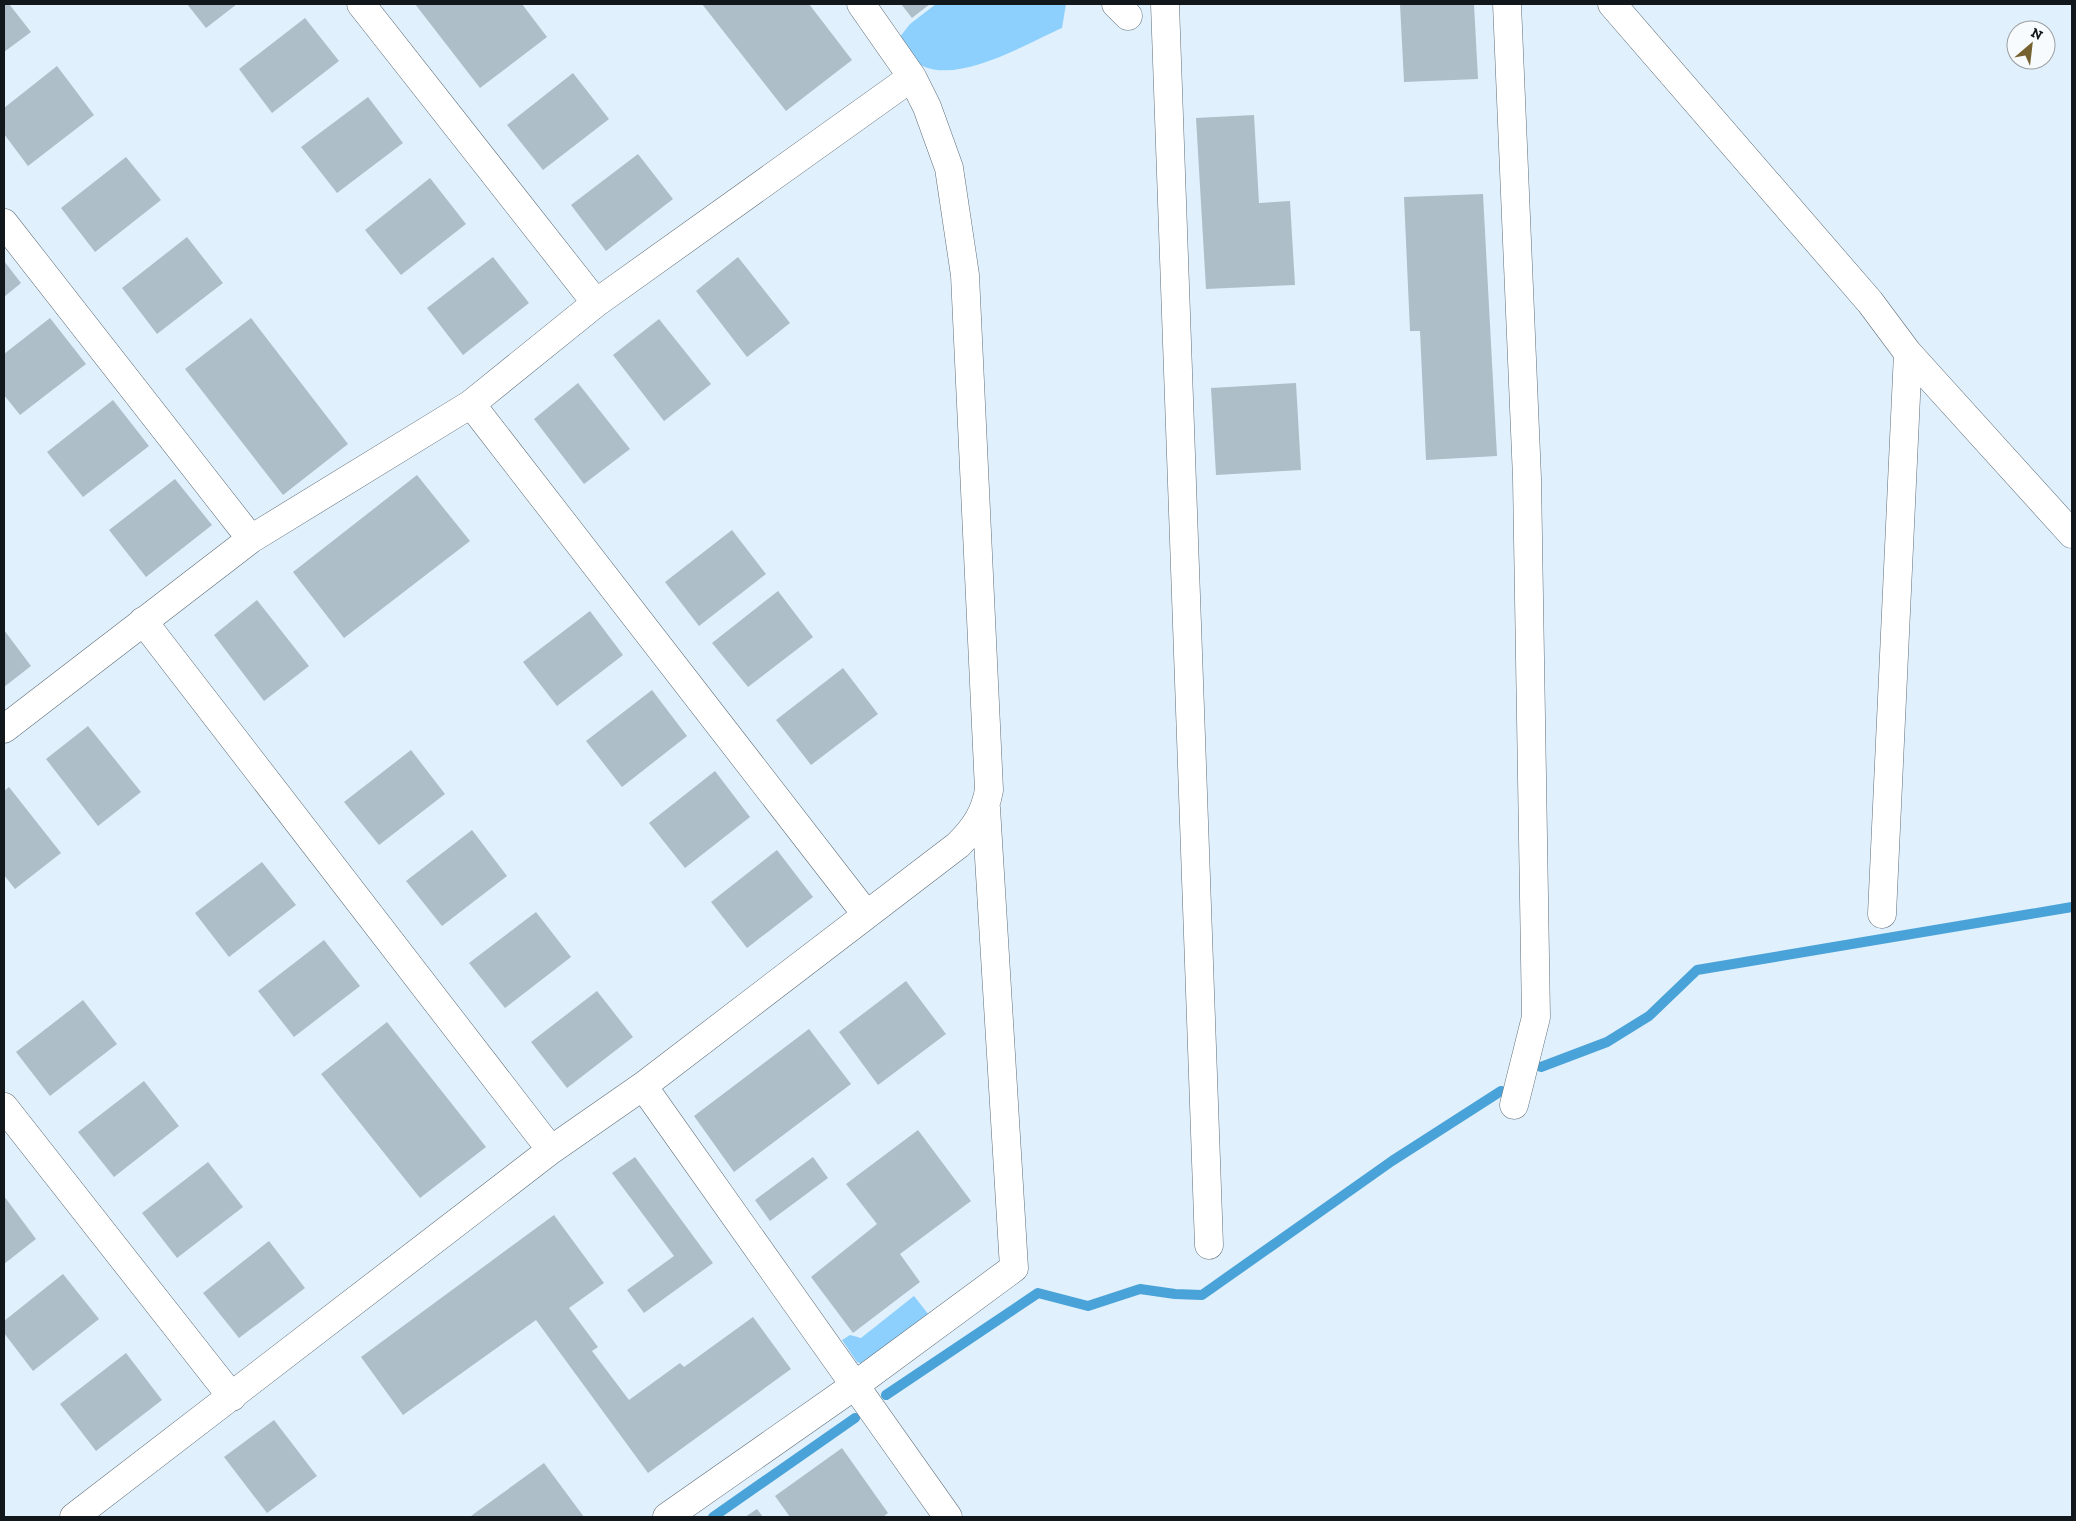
<svg xmlns="http://www.w3.org/2000/svg" width="2076" height="1521" viewBox="0 0 2076 1521" font-family="'Zilla Slab',serif">
	<style>
		.green { fill: #8dd0fd }
		.lines { fill: none; stroke-linecap: round; stroke-linejoin: round }
		.stream { stroke: #4aa3d8; stroke-width: 10 }
		.building { fill: #aebec9 }
		.minor-casing { stroke: #606e78; stroke-width: 29 }
		.minor { stroke: #fff; stroke-width: 28 }
	</style>
	<rect width="100%" height="100%" fill="#e0f0fc"/>
	<!-- green -->
	<path class="green" d="M936,4H1066L1062,28C1025,44 946,93 911,58C906,54 903,44 899,38L910,24Z
		M914,1296L929,1315L863,1364L857,1362L842,1340L850,1335L861,1338Z"/>
	<g class="lines">
		<!-- stream -->
		<path class="stream" d="M1541,1067L1607,1042L1649,1016L1697,970L2072,907
			M886,1395L1038,1293L1088,1306L1140,1289L1175,1294L1202,1295L1392,1161L1501,1091
			M713,1517L855,1418"/>
	</g>
	<!-- building -->
	<path class="building" d="M4,4H9L31,32L4,52Z
		M187,4H237L206,28Z
		M415,4H522L547,37L480,88Z
		M702,4H809L852,60L786,111Z
		M901,4H930L912,18Z
		M1400,4H1474L1478,79L1404,82Z
		M305,18L339,61L272,113L239,69Z
		M57,66L94,115L28,166L4,134V108Z
		M573,73L609,119L543,170L507,125Z
		M368,97L403,143L337,193L301,147Z
		M1254,115L1259,203L1290,201L1295,285L1206,289L1196,118Z
		M638,154L673,199L606,251L571,205Z
		M126,157L161,200L95,252L61,208Z
		M430,178L466,224L401,275L365,230Z
		M1483,194L1497,456L1426,460L1420,331H1410L1404,197Z
		M187,237L223,283L157,334L122,288Z
		M493,257L529,303L463,355L427,308Z
		M738,257L790,323L747,357L696,291Z
		M4,261L21,283L4,297Z
		M50,318L86,364L20,415L4,395V354Z
		M251,318L348,444L283,495L185,369Z
		M659,319L711,384L664,421L613,355Z
		M578,383L630,449L584,484L534,419Z
		M1296,383L1301,470L1216,475L1211,388Z
		M113,400L149,446L83,497L47,452Z
		M417,475L470,541L344,638L293,572Z
		M175,479L212,525L146,577L109,530Z
		M732,530L766,574L699,626L665,582Z
		M778,591L813,637L748,687L712,643Z
		M257,600L309,666L264,701L214,635Z
		M590,611L623,655L557,706L523,662Z
		M4,630L31,666L4,687Z
		M843,668L878,714L811,765L776,720Z
		M652,690L687,736L622,787L586,741Z
		M88,726L141,792L98,826L46,759Z
		M411,750L445,794L379,845L344,802Z
		M715,771L750,817L685,868L649,823Z
		M9,787L61,853L15,889L4,875V791Z
		M472,830L507,876L442,926L406,881Z
		M777,850L813,897L747,948L711,902Z
		M262,862L296,905L229,957L195,913Z
		M536,912L571,957L505,1008L469,963Z
		M324,940L360,986L294,1037L258,991Z
		M906,981L946,1034L878,1085L839,1032Z
		M597,991L633,1037L567,1088L531,1042Z
		M83,1000L117,1044L50,1096L16,1052Z
		M387,1022L486,1147L420,1198L321,1074Z
		M809,1029L851,1084L734,1172L694,1116Z
		M144,1081L179,1126L114,1177L78,1132Z
		M918,1130L971,1201L900,1254L920,1282L853,1333L811,1277L877,1224L846,1184Z
		M635,1157L713,1263L644,1313L627,1290L674,1256L612,1173Z
		M813,1157L828,1178L770,1221L755,1200Z
		M208,1162L243,1207L177,1258L142,1213Z
		M4,1196L36,1239L4,1264Z
		M554,1215L604,1283L569,1308L598,1347L592,1351L629,1400L680,1363L684,1367L753,1317L791,1369L648,1473L536,1320L403,1415L361,1357Z
		M269,1241L305,1288L239,1338L203,1293Z
		M63,1274L99,1319L33,1371L4,1333V1321Z
		M126,1353L162,1400L96,1451L60,1404Z
		M274,1420L317,1476L267,1513L224,1457Z
		M842,1448L888,1513L883,1517H790L775,1496Z
		M544,1463L584,1517H470L475,1513Z
		M757,1509L763,1517H745Z"/>
	<g class="lines">
		<!-- minor casing -->
		<g class="minor-casing">
			<path id="minor" d="M361,4L596,303
				M1116,4L1128,16
				M1165,4L1209,1245
				M1507,4L1527,478L1536,1017L1514,1105
				M1612,4L1870,302L1908,353L2072,534
				M4,223L251,539
				M471,404L866,914
				M143,621L551,1150
				M4,729L251,539L471,404L596,303L912,77
				M1882,914L1908,353
				M643,1086L948,1517
				M4,1107L232,1397
				M74,1517L551,1150L643,1086L958,845C975,828 985,813 989,790L965,275L949,168L927,107L912,77L861,4
				M667,1517L854,1386L1014,1268L986,808"/>
		</g>
		<!-- minor -->
		<use href="#minor" class="minor"/>
	</g>
	<!-- border -->
	<rect width="2076" height="1521" fill="none" stroke="#12171b" stroke-width="10"/>
	<!-- north arrow -->
	<g transform="translate(2031 45) rotate(28)"><circle r="24" fill="#f8fbfe" stroke="#9ca0a3"/>
	<path d="M0-4L9 19L0 12L-9 19Z" fill="#756230"/>
	<text y="-8" font-size="14" font-weight="bold" text-anchor="middle" fill="#12171b">N</text>
	</g>
</svg>
